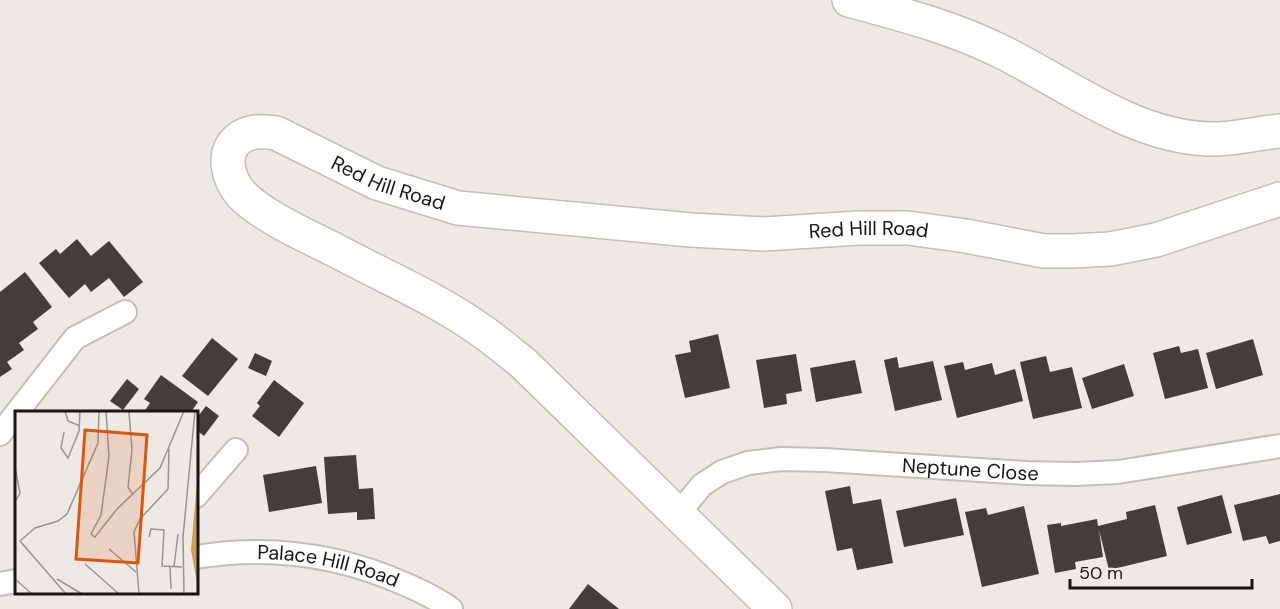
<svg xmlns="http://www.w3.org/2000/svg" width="1280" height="609" viewBox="0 0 1280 609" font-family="'DM Sans',sans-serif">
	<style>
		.building { fill: #423f3b }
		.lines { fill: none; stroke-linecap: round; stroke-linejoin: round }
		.street-casing { stroke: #c2beb9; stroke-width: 26 }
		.secondary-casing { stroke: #c2beb9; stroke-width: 36 }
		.street { stroke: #fff; stroke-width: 22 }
		.secondary { stroke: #fff; stroke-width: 33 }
		.labels { text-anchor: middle; stroke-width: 6; stroke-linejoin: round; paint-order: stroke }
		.street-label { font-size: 20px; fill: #181715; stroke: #ede9e4 }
		.inset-road { fill: none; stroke: #989591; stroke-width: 1.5 }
		.view { fill: #de560c; fill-opacity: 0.15; stroke: #de560c; stroke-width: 3 }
		.inset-edge { fill: none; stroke: #181715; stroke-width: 3 }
	</style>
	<rect width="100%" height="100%" fill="#ede9e4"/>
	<!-- building -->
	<path class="building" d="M77,239L91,256L109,241L143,282L124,297L109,278L91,292L85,284L69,298L39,263L56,249L60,254Z
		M25,272L52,307L33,322L38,329L19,343L24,350L7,362L12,369L0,377V292Z
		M718,334L730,388L685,398L675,355L691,352L689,341Z
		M212,338L238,359L208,396L182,376Z
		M1253,339L1263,375L1216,389L1206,353Z
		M1179,346L1181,353L1198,349L1208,388L1165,399L1153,353Z
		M255,353L272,361L266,376L248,368Z
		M796,354L802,391L786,394L787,404L764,408L756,360Z
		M1046,356L1050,372L1072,367L1082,408L1033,419L1020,362Z
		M897,357L899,368L933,361L942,400L895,411L884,360Z
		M855,360L862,393L816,402L810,368Z
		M963,362L965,370L992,363L995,375L1015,369L1023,401L957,418L944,366Z
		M1124,364L1134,396L1092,409L1082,378Z
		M161,375L198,402L191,412H144L150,403L144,399Z
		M127,379L139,389L123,410L110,401Z
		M274,380L304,403L279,437L252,416L260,406L257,403Z
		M206,406L219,416L204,436L196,430V419Z
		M356,455L359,489L373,488L375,519L357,520V512L328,514L324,457Z
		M316,466L322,503L269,512L263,475Z
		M850,486L853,504L881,499L893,563L857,570L852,548L837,551L825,491Z
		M1280,494V541L1269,544L1266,536L1243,541L1234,505Z
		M1222,495L1232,533L1187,545L1177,507Z
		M956,498L964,535L904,547L896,511Z
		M1155,505L1167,556L1109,570L1099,530L1103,557L1075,562L1076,569L1055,573L1047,525L1061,523V526L1097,519L1098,526L1127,519L1126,512Z
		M1024,506L1039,574L982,587L965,512L986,508L988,515Z
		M588,584L619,609H569Z"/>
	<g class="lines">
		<!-- street casing -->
		<g class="street-casing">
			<g id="street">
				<path d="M0,434L75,338L125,312"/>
				<path d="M196,496L236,450"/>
				<path id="s1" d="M678,514L702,485L722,472L748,463L781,459L825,460L1026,473L1076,474L1118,472L1280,446"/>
				<path id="s2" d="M196,557C269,545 341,555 407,585C423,592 438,599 451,609"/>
				<path d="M0,584L16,581"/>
			</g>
		</g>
		<!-- secondary casing -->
		<g class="secondary-casing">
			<g id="secondary">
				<path d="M849,0C900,14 952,27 1000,51C1066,83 1131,136 1208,139C1231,140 1257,133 1280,131"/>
				<path id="s3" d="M775,609L523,363C508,351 494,339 479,329C435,298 383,276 335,250C307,236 262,216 241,194C229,180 221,155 237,140C249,130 262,131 276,133L377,183L458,208L691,230L764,234L859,228H908L966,236L1044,251H1072L1110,249L1156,240L1280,199"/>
			</g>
		</g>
		<!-- street -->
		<use href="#street" class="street"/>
		<!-- secondary -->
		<use href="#secondary" class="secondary"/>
	</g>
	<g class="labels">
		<!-- street labels -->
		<g class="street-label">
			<text dy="7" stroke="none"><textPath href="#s3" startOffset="906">Red Hill Road</textPath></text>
			<text dy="7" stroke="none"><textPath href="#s3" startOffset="1392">Red Hill Road</textPath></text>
			<text dy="7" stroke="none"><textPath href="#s1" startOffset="312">Neptune Close</textPath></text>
			<text dy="7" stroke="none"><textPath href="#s2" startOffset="134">Palace Hill Road</textPath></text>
		</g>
	</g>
	<!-- overview -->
	<g transform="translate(15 411)">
		<rect width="183" height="183" fill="#ede9e4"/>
		<path d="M183,60V177L176,139Z" fill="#cf9d51"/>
		<path class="inset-road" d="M50,0L53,10L65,15M91,0L94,45L86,104L76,123L80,126L102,98L145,57L169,0M114,1L117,39L113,76L118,84M49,21L46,37L53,47L64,20L65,0M0,56L5,82L0,91M134,126L136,118L149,119L147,155L167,156M94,138L121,161M70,153L104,183M155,156L156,178M159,156L163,123M0,168L17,183M42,168L67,183M51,183L5,130L20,117L43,110L52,103L83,32L84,0M124,183L119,121L125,108L153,78L154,38M169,183L168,126L180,0"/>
		<path class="view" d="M70,19L132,24L123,152L61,148Z"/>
		<rect width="183" height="183" class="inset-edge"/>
	</g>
	<!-- scale -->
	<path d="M1070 579v9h182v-9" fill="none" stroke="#181715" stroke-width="3"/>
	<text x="1079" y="579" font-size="18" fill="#181715" stroke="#ede9e4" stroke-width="4.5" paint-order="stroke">50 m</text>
</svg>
